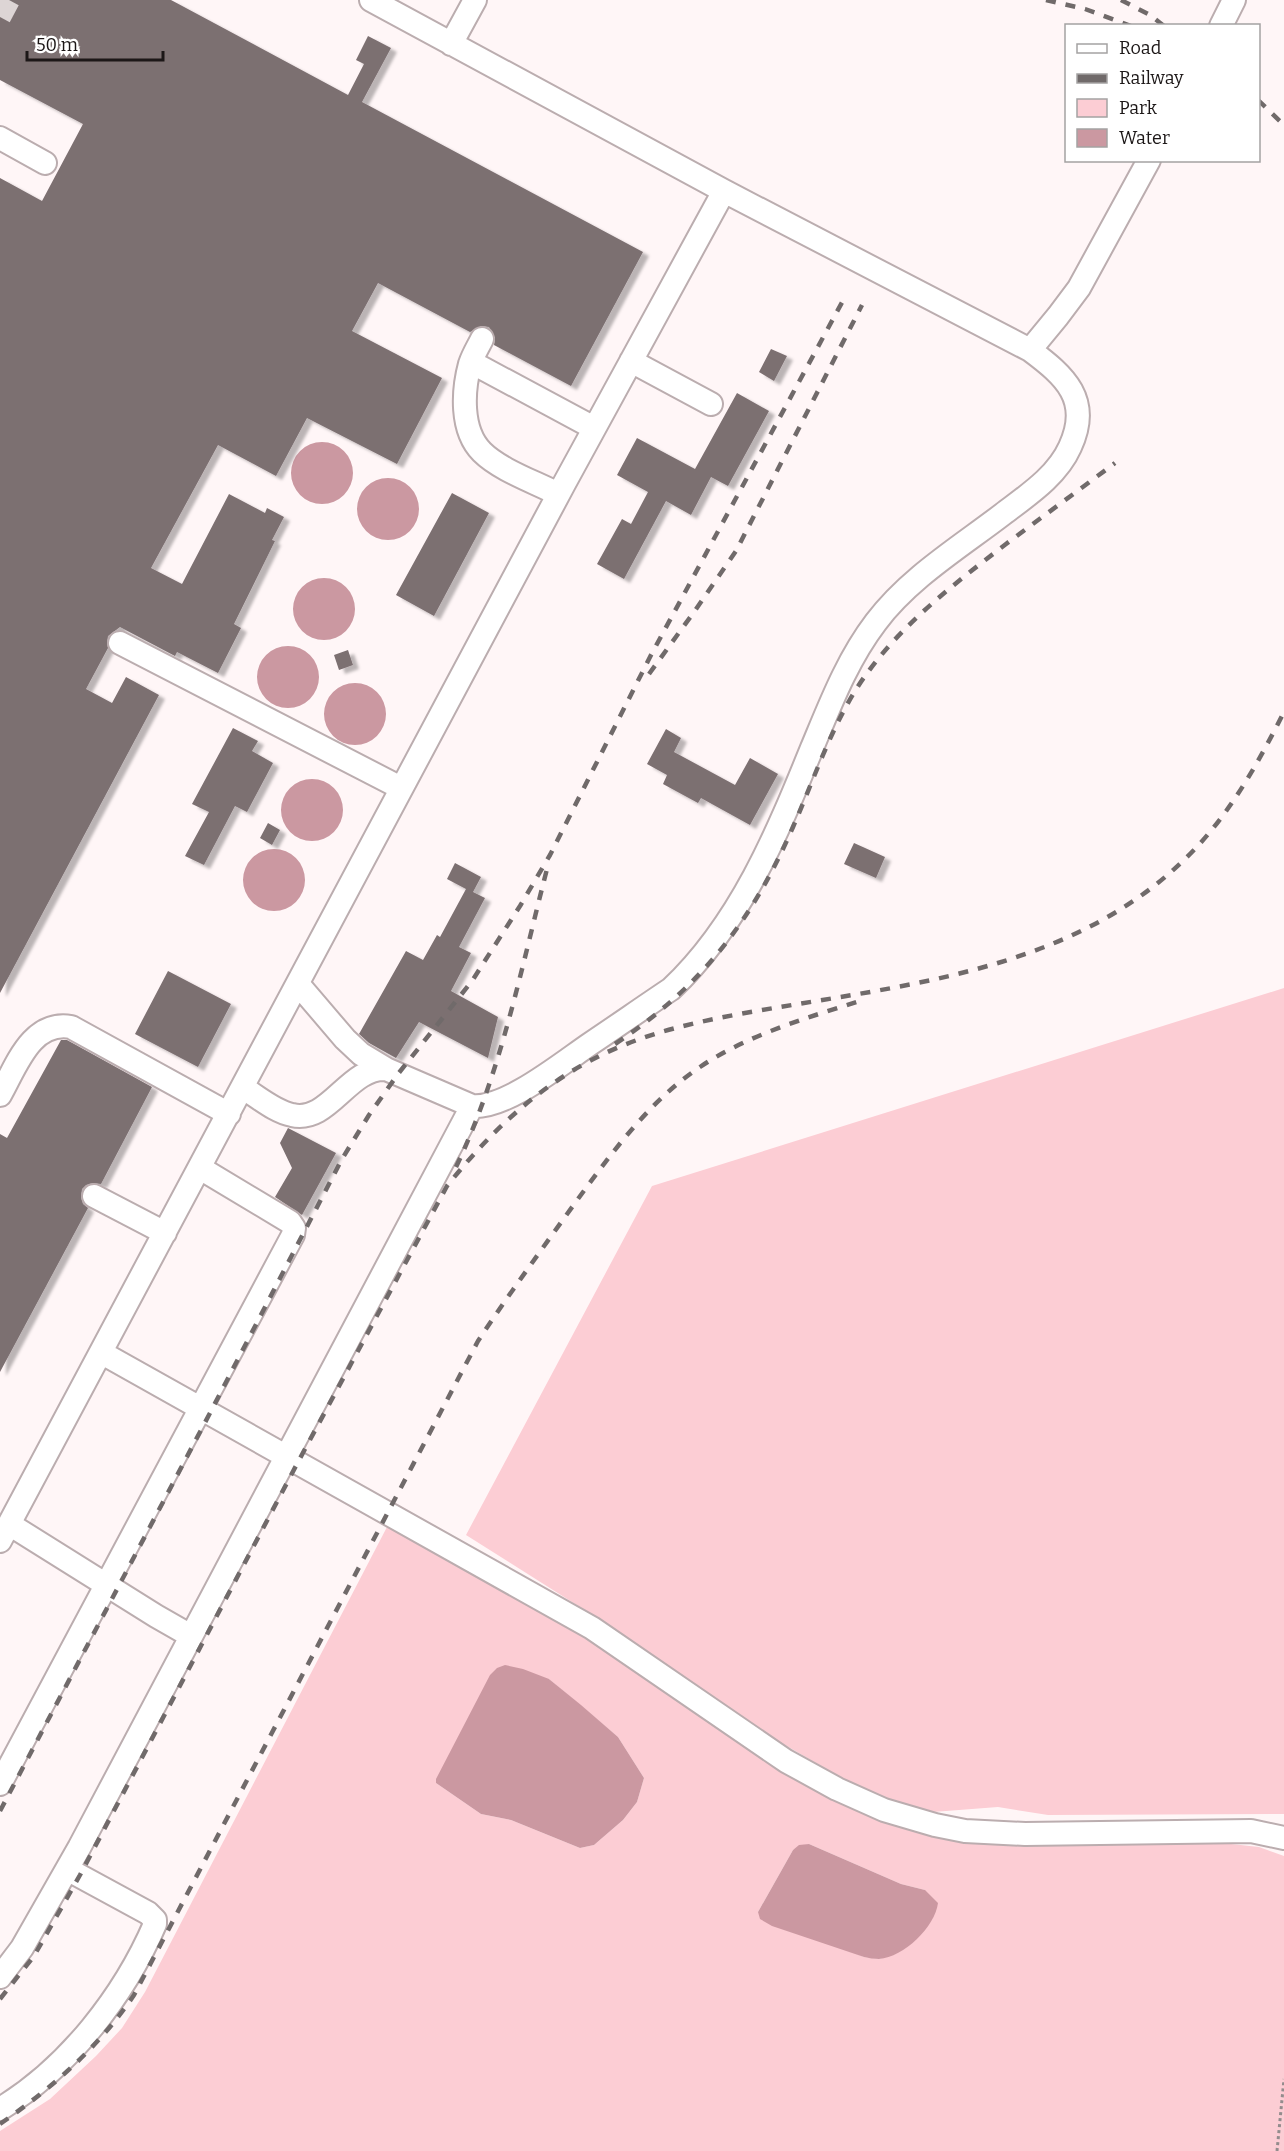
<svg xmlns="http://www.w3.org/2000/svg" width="1284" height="2151" viewBox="0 0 1284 2151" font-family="Bitter,serif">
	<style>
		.green { fill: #fccdd4; fill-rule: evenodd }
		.water { fill: #cb98a1 }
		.building { fill: #7c6f71; filter: url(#shadow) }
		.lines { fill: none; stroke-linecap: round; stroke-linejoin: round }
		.minor-tunnel { stroke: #ddd5d5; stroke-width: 22; stroke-dasharray: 22 11; stroke-linecap: butt }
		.minor-casing { stroke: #bbadaf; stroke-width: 26 }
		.path { stroke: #938c8d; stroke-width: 3; stroke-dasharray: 3 3; stroke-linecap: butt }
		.minor { stroke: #fff; stroke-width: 22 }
		.rail { stroke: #706a6a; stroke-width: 4.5; stroke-dasharray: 10 10; stroke-linecap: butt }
	</style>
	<defs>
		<filter id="shadow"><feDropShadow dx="6" dy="4" stdDeviation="1.5" flood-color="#0004"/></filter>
	</defs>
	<rect width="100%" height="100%" fill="#fff6f7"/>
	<!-- green -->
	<path class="green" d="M1284,988V1814L1048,1815L998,1807L920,1813L849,1782L778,1741L602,1621L466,1535L652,1186Z
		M387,1527L453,1558L609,1651L672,1697L767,1761L857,1809L909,1830L961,1843L1033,1845L1194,1840L1259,1847L1284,1856V2151H0V2131L50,2099L96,2056L122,2028L145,1992ZM549,1679L618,1737L644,1778L637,1802L623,1820L594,1845L580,1848L511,1820L481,1814L436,1783ZM809,1844L901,1884L925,1890L895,1954L879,1959L864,1957L758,1912L793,1850Z"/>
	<!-- water -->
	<path class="water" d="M291 473a31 31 0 1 1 62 0a31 31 0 1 1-62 0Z
		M357 509a31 31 0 1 1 62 0a31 31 0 1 1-62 0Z
		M293 609a31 31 0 1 1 62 0a31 31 0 1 1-62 0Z
		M257 677a31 31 0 1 1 62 0a31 31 0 1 1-62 0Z
		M324 714a31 31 0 1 1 62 0a31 31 0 1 1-62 0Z
		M281 810a31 31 0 1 1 62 0a31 31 0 1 1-62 0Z
		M243 880a31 31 0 1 1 62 0a31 31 0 1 1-62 0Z
		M505,1665L523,1669L549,1679L581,1705L618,1737L644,1778L637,1802L623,1820L594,1845L580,1848L511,1820L481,1814L436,1783V1779L490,1675L497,1668Z
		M809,1844L901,1884L925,1890L938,1903C935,1927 904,1957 879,1959C874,1959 869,1958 864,1957L772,1926L760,1919L758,1912L793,1850L799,1845Z"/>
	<!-- building -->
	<path class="building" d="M0,0H171L348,95L364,64L356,60L368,36L391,48L362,102L643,252L571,386L494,345L495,338L489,327L481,326L470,332L378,283L352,331L442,378L397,464L307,418L276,476L218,445L151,568L182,584L229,494L265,513L267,508L284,517L272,540L275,541L234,624L241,628L218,673L177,652L175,656L120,627L108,636L107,643L108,648L86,689L112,703L126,677L159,695L0,993V178L42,201L83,124L0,80Z
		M771,349L787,356L774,381L759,372Z
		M737,393L769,411L728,486L711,477L691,515L666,501L624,579L597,564L622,519L631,524L648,492L617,475L637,438L695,469Z
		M452,493L489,513L434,616L396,595Z
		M348,650L353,665L339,670L334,655Z
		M233,728L258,741L252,751L273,763L247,812L235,806L204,865L185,856L209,812L192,804Z
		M666,729L681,738L674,752L735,785L750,758L778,774L750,825L701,798L698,803L663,784L667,775L647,764Z
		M268,823L280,830L272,845L260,838Z
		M854,843L885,857L876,878L844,864Z
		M455,863L481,877L473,892L485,898L459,947L471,953L451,991L498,1017L488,1058L419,1022L396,1058L369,1043L359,1034L406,951L423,960L437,935L440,937L466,889L447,879Z
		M168,971L231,1004L198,1067L135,1034Z
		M61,1040H67L152,1087L101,1184L93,1183L86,1185L82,1189L81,1197L83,1204L88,1208L0,1372V1134L7,1138Z
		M288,1128L336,1153L302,1215L275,1197L292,1168L280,1143Z"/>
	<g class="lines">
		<!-- minor-tunnel -->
		<path class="minor-tunnel" d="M0,17L9,0"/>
		<!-- minor casing -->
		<g class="minor-casing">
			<path id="minor" d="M371,0L724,191L1030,350L1058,316L1079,288L1149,160
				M1221,26L1234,0
				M451,44L475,0
				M0,138L45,163
				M482,339C478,347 473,355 470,364C463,390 460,430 482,452C500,470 535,482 558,494
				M631,361L711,404
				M471,362L594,428
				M120,643L401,788
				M298,984L345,1039L361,1054L386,1069
				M243,1088C257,1096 275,1112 292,1115C329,1124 348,1067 386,1069L472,1106C506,1109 562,1063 590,1044C617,1026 644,1007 671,989C740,924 777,834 812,748C830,705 847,660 876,622C909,578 960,547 1003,514C1028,495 1057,476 1070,447C1092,400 1065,376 1030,350
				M0,1095C16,1067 31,1020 71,1027L229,1114
				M94,1196L165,1233
				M102,1353L592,1628L786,1761L837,1789L884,1810L935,1825L965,1831L1025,1834L1251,1831L1284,1838
				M9,1524L156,1616L191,1636
				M0,1541L564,484L724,191
				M0,1784L293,1235L294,1228L290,1222L200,1168
				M0,1977L22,1948L79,1848L472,1106
				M0,2109C68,2068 124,1996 155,1924V1920L148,1913L67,1869"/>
		</g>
		<!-- path -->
		<path class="path" d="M1277,2151L1284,2079"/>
		<!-- minor -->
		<use href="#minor" class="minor"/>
		<!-- rail -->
		<path class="rail" d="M1046,0L1085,9L1131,26
			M1121,0L1150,15L1164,26
			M1258,100L1284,125
			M649,674L694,612L736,551L862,305
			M615,1044C701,987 752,921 793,827C815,777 833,721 865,676C903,623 954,584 1006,544C1042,517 1079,490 1115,463
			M456,1167C501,1073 521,969 547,869
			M0,1811L210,1413L342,1159L369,1115L398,1074L472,981L520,906L550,855L651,655L846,295
			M0,1999L34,1956L80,1875L298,1462L447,1186C486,1137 531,1093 586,1063C645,1030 714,1018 780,1007C923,983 1077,965 1186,858C1229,816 1257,765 1284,712
			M0,2124C52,2088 99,2047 134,1995L478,1341C509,1294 542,1249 575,1203C611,1154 648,1102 700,1067C747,1035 809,1017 863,1000"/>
	</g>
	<!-- legend -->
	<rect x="1065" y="24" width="195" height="138" fill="#ffffff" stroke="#a4a2a2" stroke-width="1.5"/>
	<rect x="1077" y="44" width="30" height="9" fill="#ffffff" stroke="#a4a2a2" stroke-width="1.5"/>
	<text x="1119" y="54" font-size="18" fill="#1c1717">Road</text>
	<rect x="1077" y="74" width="30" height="9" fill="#706a6a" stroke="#a4a2a2" stroke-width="1.5"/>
	<text x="1119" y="84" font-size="18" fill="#1c1717">Railway</text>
	<rect x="1077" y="99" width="30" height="18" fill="#fccdd4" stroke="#a4a2a2" stroke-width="1.5"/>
	<text x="1119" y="114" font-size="18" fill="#1c1717">Park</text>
	<rect x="1077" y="129" width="30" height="18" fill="#cb98a1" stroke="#a4a2a2" stroke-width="1.5"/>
	<text x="1119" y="144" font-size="18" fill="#1c1717">Water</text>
	<!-- scale -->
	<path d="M27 51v9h136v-9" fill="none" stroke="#1c1717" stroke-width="3"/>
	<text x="36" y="51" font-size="18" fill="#1c1717" stroke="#ffffff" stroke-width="4.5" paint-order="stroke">50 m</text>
</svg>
